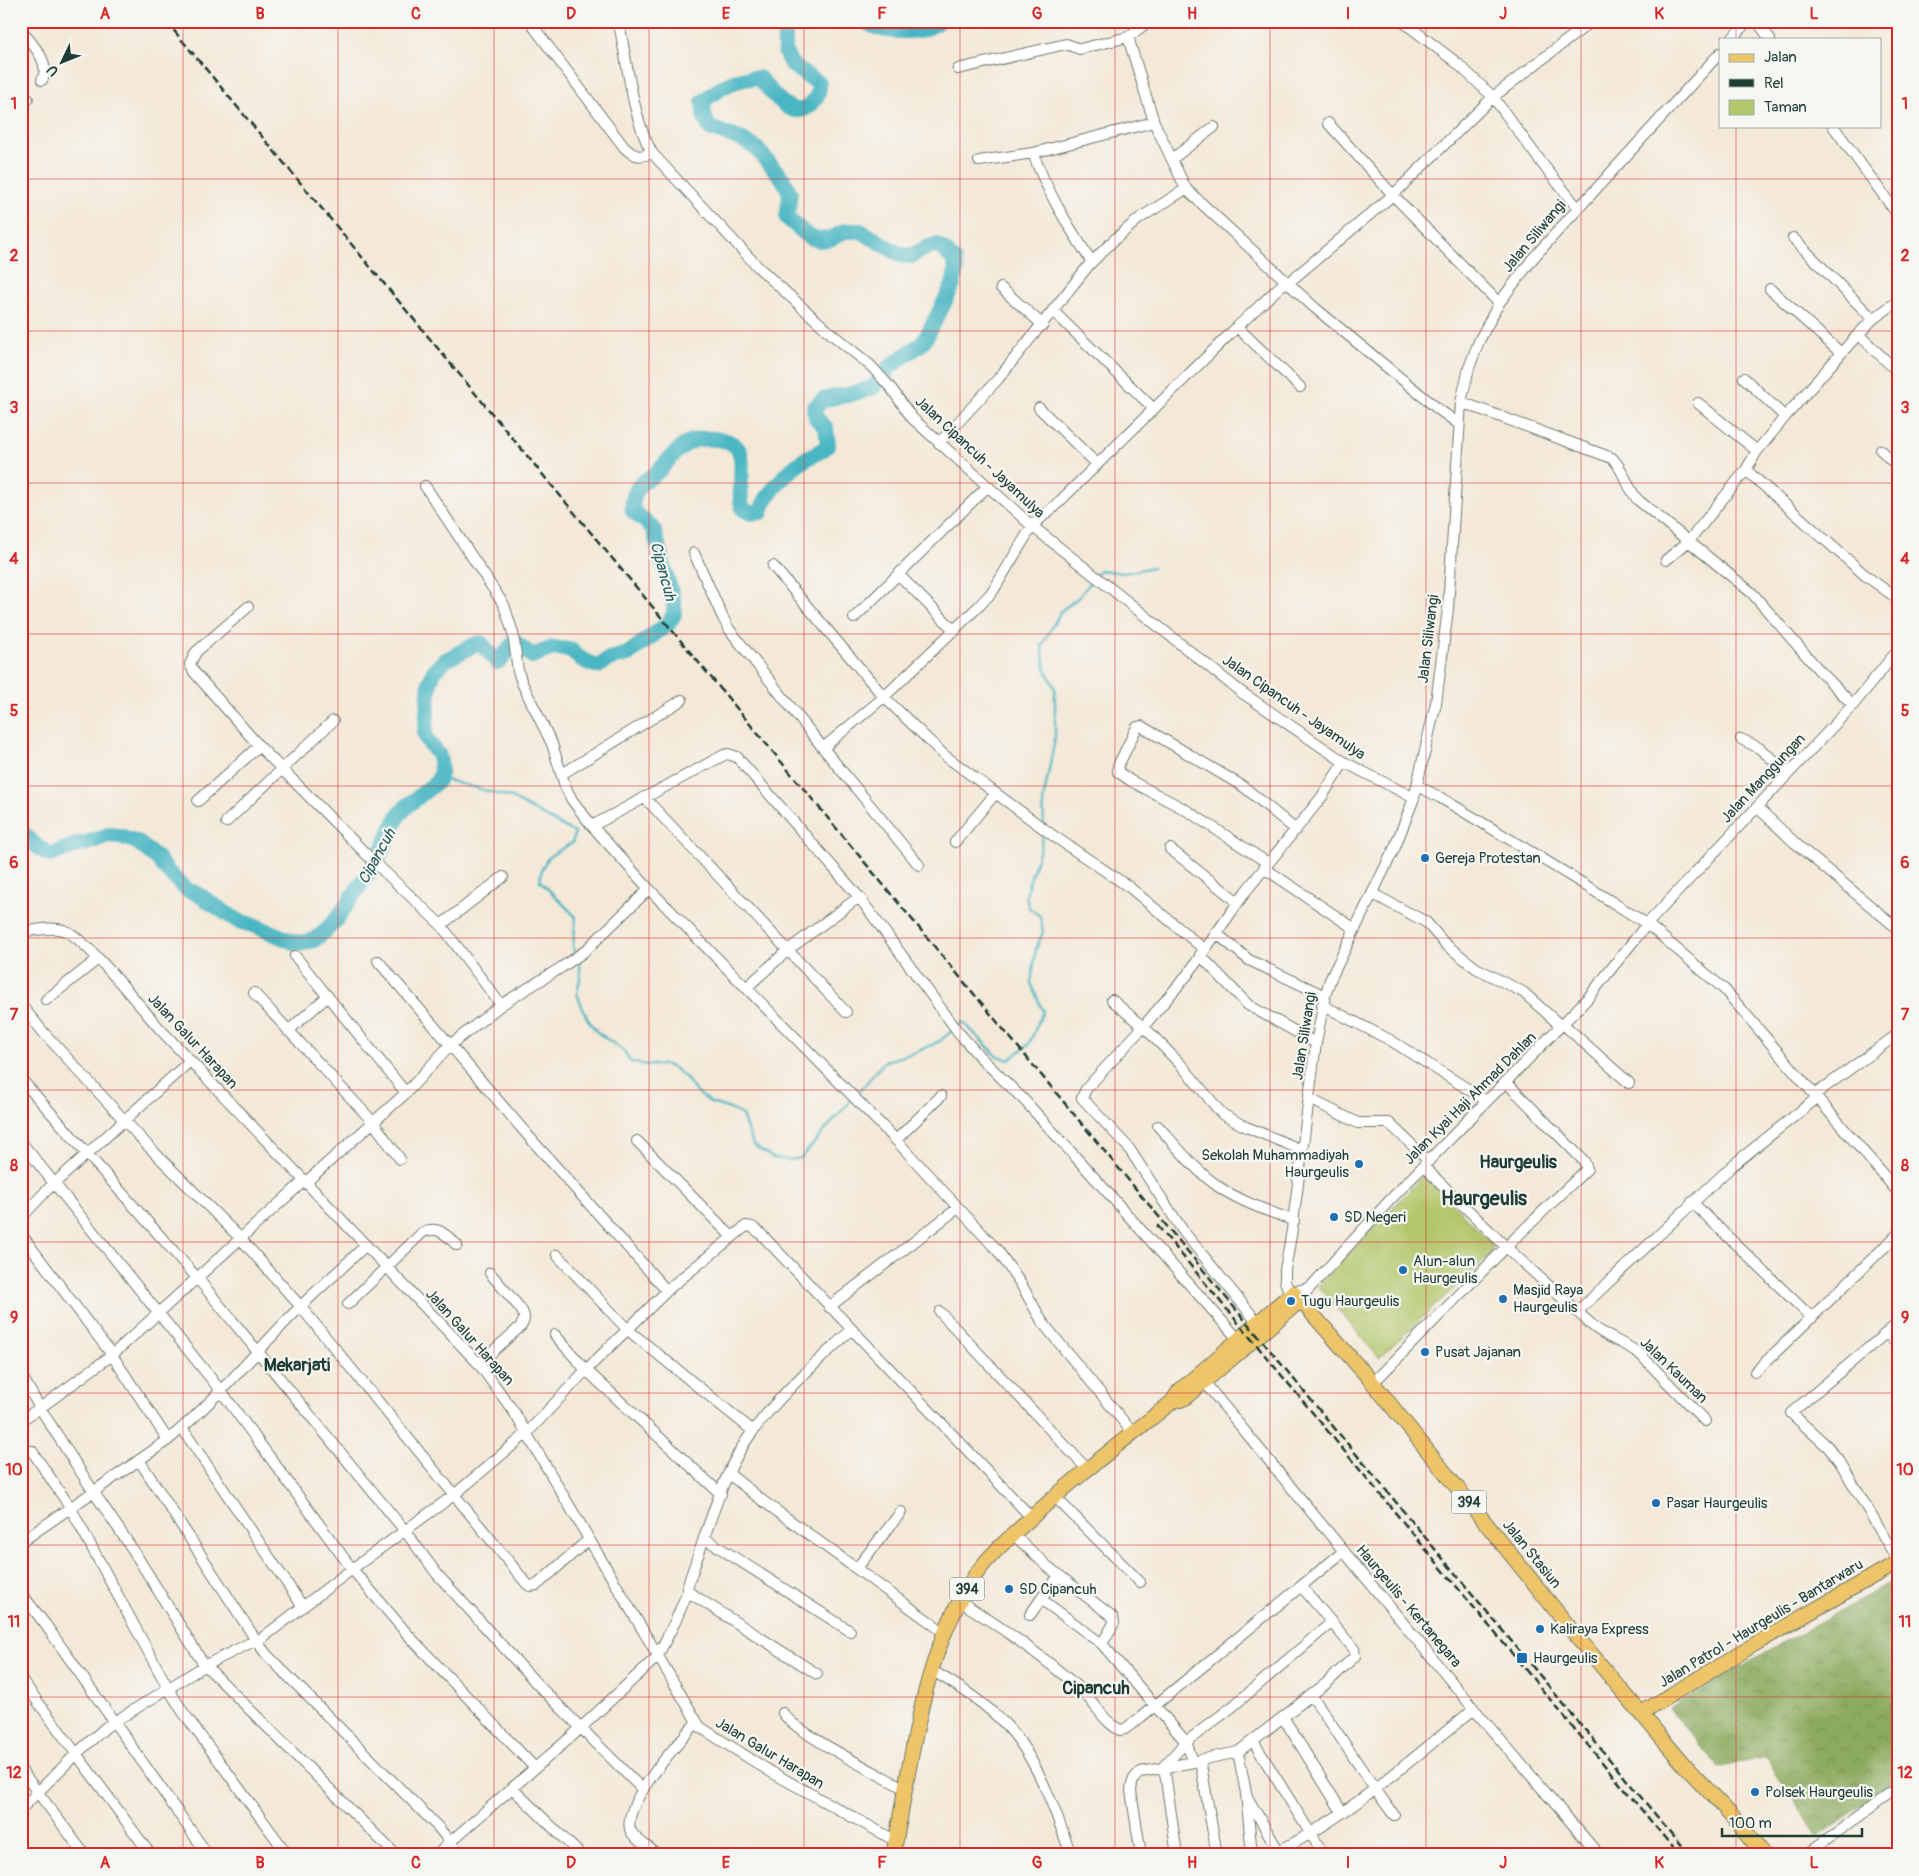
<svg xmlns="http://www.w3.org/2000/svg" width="1919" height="1876" viewBox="0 0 1919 1876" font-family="Pangolin,sans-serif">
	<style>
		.green { fill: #b2c66b; stroke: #688250 }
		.forest { fill: url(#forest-crowns); stroke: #56744a }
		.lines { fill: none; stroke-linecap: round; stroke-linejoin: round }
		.stream { stroke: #48b6c3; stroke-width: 2.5 }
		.river { stroke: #48b6c3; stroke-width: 16 }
		.minor-casing { stroke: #6a796d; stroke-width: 12 }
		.major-casing { stroke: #6a796d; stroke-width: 16 }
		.minor { stroke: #fff; stroke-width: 10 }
		.major { stroke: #eec469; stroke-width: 14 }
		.rail { stroke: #1f3d34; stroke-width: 2.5; stroke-dasharray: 8 4; stroke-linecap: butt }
		.grid { fill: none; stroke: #d62828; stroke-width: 1; stroke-opacity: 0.55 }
		.poi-dot { fill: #1f6fb2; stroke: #f6f6f2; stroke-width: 2 }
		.labels { text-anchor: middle; stroke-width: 4.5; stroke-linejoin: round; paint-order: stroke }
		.shield { fill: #f6f6f2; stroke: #60746d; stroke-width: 1 }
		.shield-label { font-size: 14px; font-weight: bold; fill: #1f3d34 }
		.street-label { font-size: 15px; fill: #1f3d34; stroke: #f6f6f2 }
		.poi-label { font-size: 15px; fill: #1f3d34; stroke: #f6f6f2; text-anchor: start }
		.water-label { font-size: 16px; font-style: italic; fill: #2b615f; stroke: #f6f6f2 }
		.quarter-label { font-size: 18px; font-weight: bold; fill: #1f3d34; stroke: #f6f6f2 }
		.district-label { font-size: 20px; font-weight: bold; fill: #1f3d34; stroke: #f6f6f2 }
		.neatline { fill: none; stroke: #d62828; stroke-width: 2 }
		.grid-label { font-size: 16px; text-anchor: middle; font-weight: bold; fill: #d62828 }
	</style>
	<defs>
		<pattern id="forest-crowns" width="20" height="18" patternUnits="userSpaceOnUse" patternTransform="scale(1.25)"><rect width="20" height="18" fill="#8dab5f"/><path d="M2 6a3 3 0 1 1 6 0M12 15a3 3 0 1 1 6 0" fill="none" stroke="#738c4f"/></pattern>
	</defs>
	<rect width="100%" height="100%" fill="#f6f6f2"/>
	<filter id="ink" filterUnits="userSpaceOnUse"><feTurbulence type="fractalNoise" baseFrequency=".02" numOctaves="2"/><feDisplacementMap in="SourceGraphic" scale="10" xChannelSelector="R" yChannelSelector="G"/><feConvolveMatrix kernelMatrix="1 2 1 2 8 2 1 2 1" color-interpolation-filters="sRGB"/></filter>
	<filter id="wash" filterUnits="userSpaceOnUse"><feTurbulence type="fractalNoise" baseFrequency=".0096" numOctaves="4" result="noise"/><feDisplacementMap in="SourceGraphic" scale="20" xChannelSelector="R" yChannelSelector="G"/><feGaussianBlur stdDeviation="1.12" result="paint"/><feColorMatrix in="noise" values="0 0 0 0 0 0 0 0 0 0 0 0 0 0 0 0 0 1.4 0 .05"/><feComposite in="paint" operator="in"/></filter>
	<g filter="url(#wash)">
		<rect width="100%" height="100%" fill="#f4e8d7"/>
		<!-- green -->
		<path class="green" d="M1424,1175L1492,1244L1491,1254L1379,1358L1318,1286Z"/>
		<!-- forest -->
		<path class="forest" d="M1898,1578V1780L1818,1838L1765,1756L1719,1768L1669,1708Z"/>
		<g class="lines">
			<!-- stream -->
			<path class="stream" d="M1096,575L1100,570L1124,573L1154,567
				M439,778L510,797L575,833L572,843C553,854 542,856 540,881L576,917L573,946L576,954
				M1044,824L1043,801L1055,738V688L1045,668L1042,645L1061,611L1079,597L1093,579
				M577,959L580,966V978L577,994L587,1018L597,1032L624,1051L631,1062L647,1065H666L674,1068L686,1078L695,1091L711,1103L730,1109L742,1115L753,1145L773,1158L789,1160L801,1158L852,1099
				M958,1026L963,1022L996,1055L1009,1060L1029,1044L1043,1011L1031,983L1036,949L1043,932L1040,916L1029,908L1026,897L1029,882L1041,847L1043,832
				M856,1095L885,1061L914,1053L940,1041L954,1029"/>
			<!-- river -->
			<path class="river" d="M865,21C881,34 924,35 938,21
				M21,831L35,845L50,855L79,844L87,843L108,835L120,836L137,842L158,859L168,872L187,890L196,893L238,921L253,925L294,942L303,943L314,940L323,933L336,920L377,861L398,816L408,805L438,781L441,770L440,760L438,754L427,740L425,734L430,682L434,671L444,661L474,645L481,643L497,662C506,657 507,648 515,642L532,656L553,648L571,650C578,659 587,663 598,666L609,659L628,654L669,623L674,614V603L653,528L633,511C631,502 634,494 639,486C641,481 647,480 651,477C664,468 673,451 688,443C700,436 730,437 738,449C747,462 736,492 743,509L751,513L761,512C765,493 792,467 809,457C817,452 821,453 828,445L826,428L816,418L814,408L823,400L834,397L847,395L872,388L885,376L888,368L921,344L927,336L953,285L956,270L954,260L944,250L936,245L928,247L911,256L901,255L861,231H845L830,239L819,240L809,237L787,218L790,193L783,179L756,148L743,140L710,128L705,119L703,102C719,87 737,77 759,78C771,90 792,124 811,104C817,98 820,92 819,83C788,64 780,61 787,21"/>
		</g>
	</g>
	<g filter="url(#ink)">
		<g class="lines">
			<!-- minor casing -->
			<g class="minor-casing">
				<path id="minor" d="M617,21L620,29C628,67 633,119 652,153L758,267L828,331L871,366L891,388L912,418L1032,526L1241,692L1344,762L1414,798
					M1402,21L1457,63L1493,97L1544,166L1577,207
					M1757,21L1770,39
					M533,26L624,147C633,156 639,158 652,153
					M21,30C32,44 52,63 42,80
					M1128,37L1154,122L1186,189L1315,308L1438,409L1459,424
					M1732,39L1747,21
					M958,69L1066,44L1080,49L1128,37L1149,21
					M21,105L28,99
					M1328,123L1393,195L1499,303
					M1833,126L1898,215
					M1033,153C1048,194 1068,226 1092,262
					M1172,159L1214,127
					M979,161L1033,153L1154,122
					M1793,238L1873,319
					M1288,283L1393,195L1493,97L1592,21
					M1001,288L1043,325
					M1770,289L1841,353
					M1053,311L1154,409
					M1237,327L1300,387
					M1858,334L1898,372
					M1744,378L1785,417
					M1461,402L1612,458C1624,469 1627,488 1638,500L1752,593L1818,669L1853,705
					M1698,403L1757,451
					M1039,408L1097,464
					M939,443L998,379L1089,265L1114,240L1140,218L1186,189
					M1881,450L1898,467
					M1746,470L1866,576L1898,599
					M425,486L504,605L513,633L518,671L522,683L552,744L565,786L572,800L592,826
					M694,553L723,618L729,629L823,748L919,865
					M1666,560L1689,541L1746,470L1757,451L1785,417L1852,341L1873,319L1898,301
					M773,566L884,697L944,755L1055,837L1129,887L1204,949
					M899,575L955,631
					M248,607L196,652L190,664L194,672L259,746L372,860L441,925L501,1005
					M854,618L988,486
					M1741,739L1759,748L1789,773
					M823,748L884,697L980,605L993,591L1032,526L1060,501L1237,327L1286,281
					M562,774L682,700
					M1418,786L1441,798L1569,875L1647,924L1724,989L1898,1192
					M644,797L846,1012
					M198,801L259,746
					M1757,807L1795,843L1898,929
					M226,822L333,721
					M955,842L995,794
					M1170,849L1238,902
					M1268,863L1186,810L1131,781L1118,772V766L1137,727L1141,726L1244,787L1296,830
					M1264,868L1355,929
					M1373,894L1426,922L1445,944L1476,968L1523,992L1561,1026
					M441,925L503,877
					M21,932C34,931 50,926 63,930C83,934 143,1010 159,1028L479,1364L514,1412L700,1727L771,1772L896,1841
					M1216,933L1249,960L1325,996
					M1200,955L1248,1005L1316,1043
					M295,956L406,1093
					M378,961L531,1139L667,1291
					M746,988L788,950L859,897
					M254,993L373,1122L400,1159
					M46,1000L98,959
					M1112,1000L1150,1033L1183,1067L1222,1114L1244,1126L1302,1150
					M21,1005L44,1033L113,1108L148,1146L240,1238L301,1307L527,1584L530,1586L537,1585L588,1540
					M1322,1005L1390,1040L1487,1101
					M1563,1024L1629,1083
					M288,1031L328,996
					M21,1079L199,1280L405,1531L437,1574L538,1685L643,1790
					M1814,1095L1898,1034
					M1310,1099L1358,1123H1389L1429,1161
					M1158,1126C1177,1147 1196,1171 1219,1187C1241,1202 1269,1211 1294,1221
					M896,1140L941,1096
					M637,1141L732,1237
					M21,1142L221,1391L352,1569L409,1636L535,1768
					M1423,1166L1506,1247L1593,1326C1607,1338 1625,1343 1640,1354L1705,1421
					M305,1183L406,1093L449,1046L501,1005L562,967L585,951L649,889
					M1692,1202L1812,1318
					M21,1218L47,1190L190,1061
					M21,1234L112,1355L168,1440
					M557,1255L628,1330L753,1431
					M1308,1288L1293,1292L1288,1289L1285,1281V1270L1292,1230L1316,1043L1325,996L1330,980L1395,847L1414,798L1436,703L1448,609L1461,402L1469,368L1479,341L1499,303L1534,257L1720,53
					M1306,1292L1390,1200L1588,998L1647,924L1853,705L1898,650
					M348,1304L423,1232C438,1225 446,1235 457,1245
					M829,1307L958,1208
					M940,1312L1087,1469
					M1577,1312L1733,1165L1817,1098
					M1258,1323L1183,1231L1128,1147L1082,1098L1086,1089L1143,1027L1188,974L1246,891L1321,798L1344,762
					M1898,1323L1791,1413L1828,1447L1840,1462L1898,1561
					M1887,1333L1898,1345
					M555,1335L586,1370L721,1494
					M479,1364L521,1326C526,1319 524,1314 520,1308L490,1273
					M1755,1372L1898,1234
					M21,1375L40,1408L93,1491L133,1550L203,1663L396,1855
					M1200,1377L1474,1709L1599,1855
					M1373,1383L1506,1247L1587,1169L1584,1161L1506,1082
					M21,1420L40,1408L112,1355L304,1181
					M182,1428L303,1607
					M1133,1433L1043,1323L1021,1284L998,1251L896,1140L649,889L592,826L724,755L728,754L737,757L859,897L959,1033L980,1057L1024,1100L1100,1184L1238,1339
					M32,1451L70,1507L168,1688L183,1712L288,1855
					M139,1460L256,1640
					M729,1474L763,1501L945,1633
					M1054,1496L1140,1582
					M1013,1534L1047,1566L1113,1617L1114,1623L1102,1644L1186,1742L1193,1761
					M704,1538L850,1631
					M21,1542L168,1440C217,1400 256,1351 301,1306C322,1286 344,1266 365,1246
					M857,1568L901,1512
					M1059,1576L1041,1599L1102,1644
					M21,1593L45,1624L208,1855
					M961,1602C1004,1629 1048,1659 1085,1694C1096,1705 1105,1723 1120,1730L1125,1729L1141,1717L1344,1551
					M1030,1615L1041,1599
					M257,1642L267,1655L438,1827L450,1842L437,1855
					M931,1670C961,1687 1000,1713 1020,1742C1044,1777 1057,1816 1071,1855
					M817,1674L690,1593L687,1588C692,1571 699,1554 704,1538C717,1501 729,1462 753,1431C781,1393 817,1362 851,1330
					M21,1679L151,1855
					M1311,1695C1340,1734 1364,1776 1394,1815
					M783,1713C795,1733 881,1775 905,1789
					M1283,1717L1342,1812
					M1253,1741L1324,1855
					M1238,1752L1246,1793L1252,1855
					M21,1770L85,1855
					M512,1788L581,1855
					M1246,1795L1278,1850
					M21,1809L76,1754L106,1727L206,1665L256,1640L257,1642L352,1569L454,1495L526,1434L586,1370L673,1285L746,1226L752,1227L760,1233L1032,1518
					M462,1855L450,1842L572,1736L657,1657L675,1622L688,1591
					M658,1855C650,1848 633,1839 630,1829C623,1802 679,1742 696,1723
					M1141,1855L1131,1791C1132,1782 1133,1777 1141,1772L1199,1761
					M1177,1855L1164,1766L1186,1742L1232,1707L1332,1622
					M1217,1855L1200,1760L1238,1752L1328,1682L1355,1656L1354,1649L1302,1587
					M1270,1855C1342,1822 1413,1758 1474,1709
					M1806,1855L1898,1788"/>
			</g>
			<!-- major casing -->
			<g class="major-casing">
				<path id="major" d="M1180,1400L1185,1398L1300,1301
					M1641,1713L1755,1644L1898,1562
					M893,1855C912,1762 920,1658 974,1577C989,1555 1009,1538 1029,1520C1074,1478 1123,1441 1172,1402L1179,1391L1293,1292L1373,1383L1574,1633L1685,1766L1733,1817L1764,1855"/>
			</g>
			<!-- minor -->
			<use href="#minor" class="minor"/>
			<!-- major -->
			<use href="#major" class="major"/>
			<!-- rail -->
			<path class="rail" d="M166,21L1689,1855
				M1157,1225L1679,1855"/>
		</g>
	</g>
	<!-- grid -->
	<path class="grid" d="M183,21V1855M338,21V1855M494,21V1855M649,21V1855M804,21V1855M960,21V1855M1115,21V1855M1270,21V1855M1426,21V1855M1581,21V1855M1736,21V39M1736,126V1855M21,179H1898M21,331H1898M21,483H1898M21,634H1898M21,786H1898M21,938H1898M21,1090H1898M21,1242H1898M21,1393H1898M21,1545H1898M21,1697H1898"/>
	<!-- markers -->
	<g class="poi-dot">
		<circle cx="1425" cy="858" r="5"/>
		<circle cx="1359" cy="1164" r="5"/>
		<circle cx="1334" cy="1217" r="5"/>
		<circle cx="1403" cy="1270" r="5"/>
		<circle cx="1503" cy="1299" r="5"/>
		<circle cx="1291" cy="1301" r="5"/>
		<circle cx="1425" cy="1352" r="5"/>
		<circle cx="1656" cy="1503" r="5"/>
		<circle cx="1009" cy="1589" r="5"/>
		<circle cx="1540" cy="1629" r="5"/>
		<rect x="1516" y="1652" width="12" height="12" rx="2.5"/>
		<circle cx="1755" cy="1792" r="5"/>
	</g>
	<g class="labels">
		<!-- shield labels -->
		<g class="shield">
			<rect x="1451.5" y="1490.5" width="35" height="23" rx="4"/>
			<rect x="949.5" y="1577.5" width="35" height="23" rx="4"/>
		</g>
		<g class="shield-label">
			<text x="1469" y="1507">394</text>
			<text x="967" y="1594">394</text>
		</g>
		<!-- street labels -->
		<g class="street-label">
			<text transform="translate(1534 236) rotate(-50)" y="5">Jalan Siliwangi</text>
			<text transform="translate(980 457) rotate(43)" y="5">Jalan Cipancuh - Jayamulya</text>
			<text transform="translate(1428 639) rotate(-83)" y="5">Jalan Siliwangi</text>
			<text transform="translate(1294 707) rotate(35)" y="5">Jalan Cipancuh - Jayamulya</text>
			<text transform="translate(1763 778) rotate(-47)" y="5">Jalan Manggungan</text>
			<text transform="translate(1304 1036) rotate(-81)" y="5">Jalan Siliwangi</text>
			<text transform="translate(193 1041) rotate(47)" y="5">Jalan Galur Harapan</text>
			<text transform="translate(1470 1098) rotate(-45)" y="5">Jalan Kyai Haji Ahmad Dahlan</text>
			<text transform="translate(470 1337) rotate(48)" y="5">Jalan Galur Harapan</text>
			<text transform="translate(1674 1370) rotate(44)" y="5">Jalan Kauman</text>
			<text transform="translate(1532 1554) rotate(51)" y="5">Jalan Stasiun</text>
			<text transform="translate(1409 1606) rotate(50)" y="5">Haurgeulis - Kertanegara</text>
			<text transform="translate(1761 1623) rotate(-31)" y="5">Jalan Patrol - Haurgeulis - Bantarwaru</text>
			<text transform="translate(770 1753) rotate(31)" y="5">Jalan Galur Harapan</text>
		</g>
		<!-- poi labels -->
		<g class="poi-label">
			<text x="1435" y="863">Gereja Protestan</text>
			<text x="1349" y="1160" text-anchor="end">Sekolah Muhammadiyah<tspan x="1349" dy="17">Haurgeulis</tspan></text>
			<text x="1344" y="1222">SD Negeri</text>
			<text x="1413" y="1266">Alun-alun<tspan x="1413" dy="17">Haurgeulis</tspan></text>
			<text x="1513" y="1295">Masjid Raya<tspan x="1513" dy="17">Haurgeulis</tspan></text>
			<text x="1301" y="1306">Tugu Haurgeulis</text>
			<text x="1435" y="1357">Pusat Jajanan</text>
			<text x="1666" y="1508">Pasar Haurgeulis</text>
			<text x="1019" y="1594">SD Cipancuh</text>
			<text x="1550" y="1634">Kaliraya Express</text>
			<text x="1533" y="1663">Haurgeulis</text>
			<text x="1765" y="1797">Polsek Haurgeulis</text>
		</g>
		<!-- water labels -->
		<g class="water-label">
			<text transform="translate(664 571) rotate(75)" y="6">Cipancuh</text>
			<text transform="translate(376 856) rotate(-61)" y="6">Cipancuh</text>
		</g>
		<!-- quarter labels -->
		<g class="quarter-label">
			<text x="1518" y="1168">Haurgeulis</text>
			<text x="297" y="1371">Mekarjati</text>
			<text x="1096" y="1694">Cipancuh</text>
		</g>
		<!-- district labels -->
		<g class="district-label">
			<text x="1484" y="1205">Haurgeulis</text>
		</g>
	</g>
	<!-- margin -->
	<rect width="1919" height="1876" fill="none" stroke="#f6f6f2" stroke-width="55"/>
	<!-- legend -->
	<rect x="1719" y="38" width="162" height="90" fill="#f6f6f2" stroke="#a0aca6"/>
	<rect x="1729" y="54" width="25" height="8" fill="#eec469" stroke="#a0aca6"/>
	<text x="1764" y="62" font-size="15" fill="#1f3d34">Jalan</text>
	<rect x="1729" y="79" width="25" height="8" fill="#1f3d34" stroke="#a0aca6"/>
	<text x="1764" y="88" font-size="15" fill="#1f3d34">Rel</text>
	<rect x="1729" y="100" width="25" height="15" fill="#b2c66b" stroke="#a0aca6"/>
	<text x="1764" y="112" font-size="15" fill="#1f3d34">Taman</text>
	<!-- north arrow -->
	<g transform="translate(62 62) rotate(227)" stroke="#f6f6f2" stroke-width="4" paint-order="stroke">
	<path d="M0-4L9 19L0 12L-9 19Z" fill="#1f3d34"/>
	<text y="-8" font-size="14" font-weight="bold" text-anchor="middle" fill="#1f3d34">U</text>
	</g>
	<!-- scale -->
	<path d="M1722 1828v8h140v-8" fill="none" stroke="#1f3d34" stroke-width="2.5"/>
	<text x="1729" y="1828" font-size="15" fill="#1f3d34" stroke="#f6f6f2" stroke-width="4" paint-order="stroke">100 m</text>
	<rect x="28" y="28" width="1864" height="1820" class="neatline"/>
	<g class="grid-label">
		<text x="105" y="19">A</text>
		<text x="260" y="19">B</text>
		<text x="416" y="19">C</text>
		<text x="571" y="19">D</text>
		<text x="726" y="19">E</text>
		<text x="882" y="19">F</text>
		<text x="1037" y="19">G</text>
		<text x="1192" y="19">H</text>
		<text x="1348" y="19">I</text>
		<text x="1503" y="19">J</text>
		<text x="1659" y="19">K</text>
		<text x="1814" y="19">L</text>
		<text x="14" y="109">1</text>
		<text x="1905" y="109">1</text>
		<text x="14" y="261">2</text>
		<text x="1905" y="261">2</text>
		<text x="14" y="413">3</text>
		<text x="1905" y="413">3</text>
		<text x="14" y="564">4</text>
		<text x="1905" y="564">4</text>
		<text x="14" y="716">5</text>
		<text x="1905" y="716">5</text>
		<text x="14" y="868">6</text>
		<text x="1905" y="868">6</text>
		<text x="14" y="1020">7</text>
		<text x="1905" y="1020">7</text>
		<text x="14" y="1171">8</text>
		<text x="1905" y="1171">8</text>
		<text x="14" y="1323">9</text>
		<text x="1905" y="1323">9</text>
		<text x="14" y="1475">10</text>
		<text x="1905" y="1475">10</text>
		<text x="14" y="1627">11</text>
		<text x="1905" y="1627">11</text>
		<text x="14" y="1778">12</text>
		<text x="1905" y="1778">12</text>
		<text x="105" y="1868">A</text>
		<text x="260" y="1868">B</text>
		<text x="416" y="1868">C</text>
		<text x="571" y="1868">D</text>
		<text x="726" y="1868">E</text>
		<text x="882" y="1868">F</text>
		<text x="1037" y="1868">G</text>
		<text x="1192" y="1868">H</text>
		<text x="1348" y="1868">I</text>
		<text x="1503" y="1868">J</text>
		<text x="1659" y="1868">K</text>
		<text x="1814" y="1868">L</text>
	</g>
</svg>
